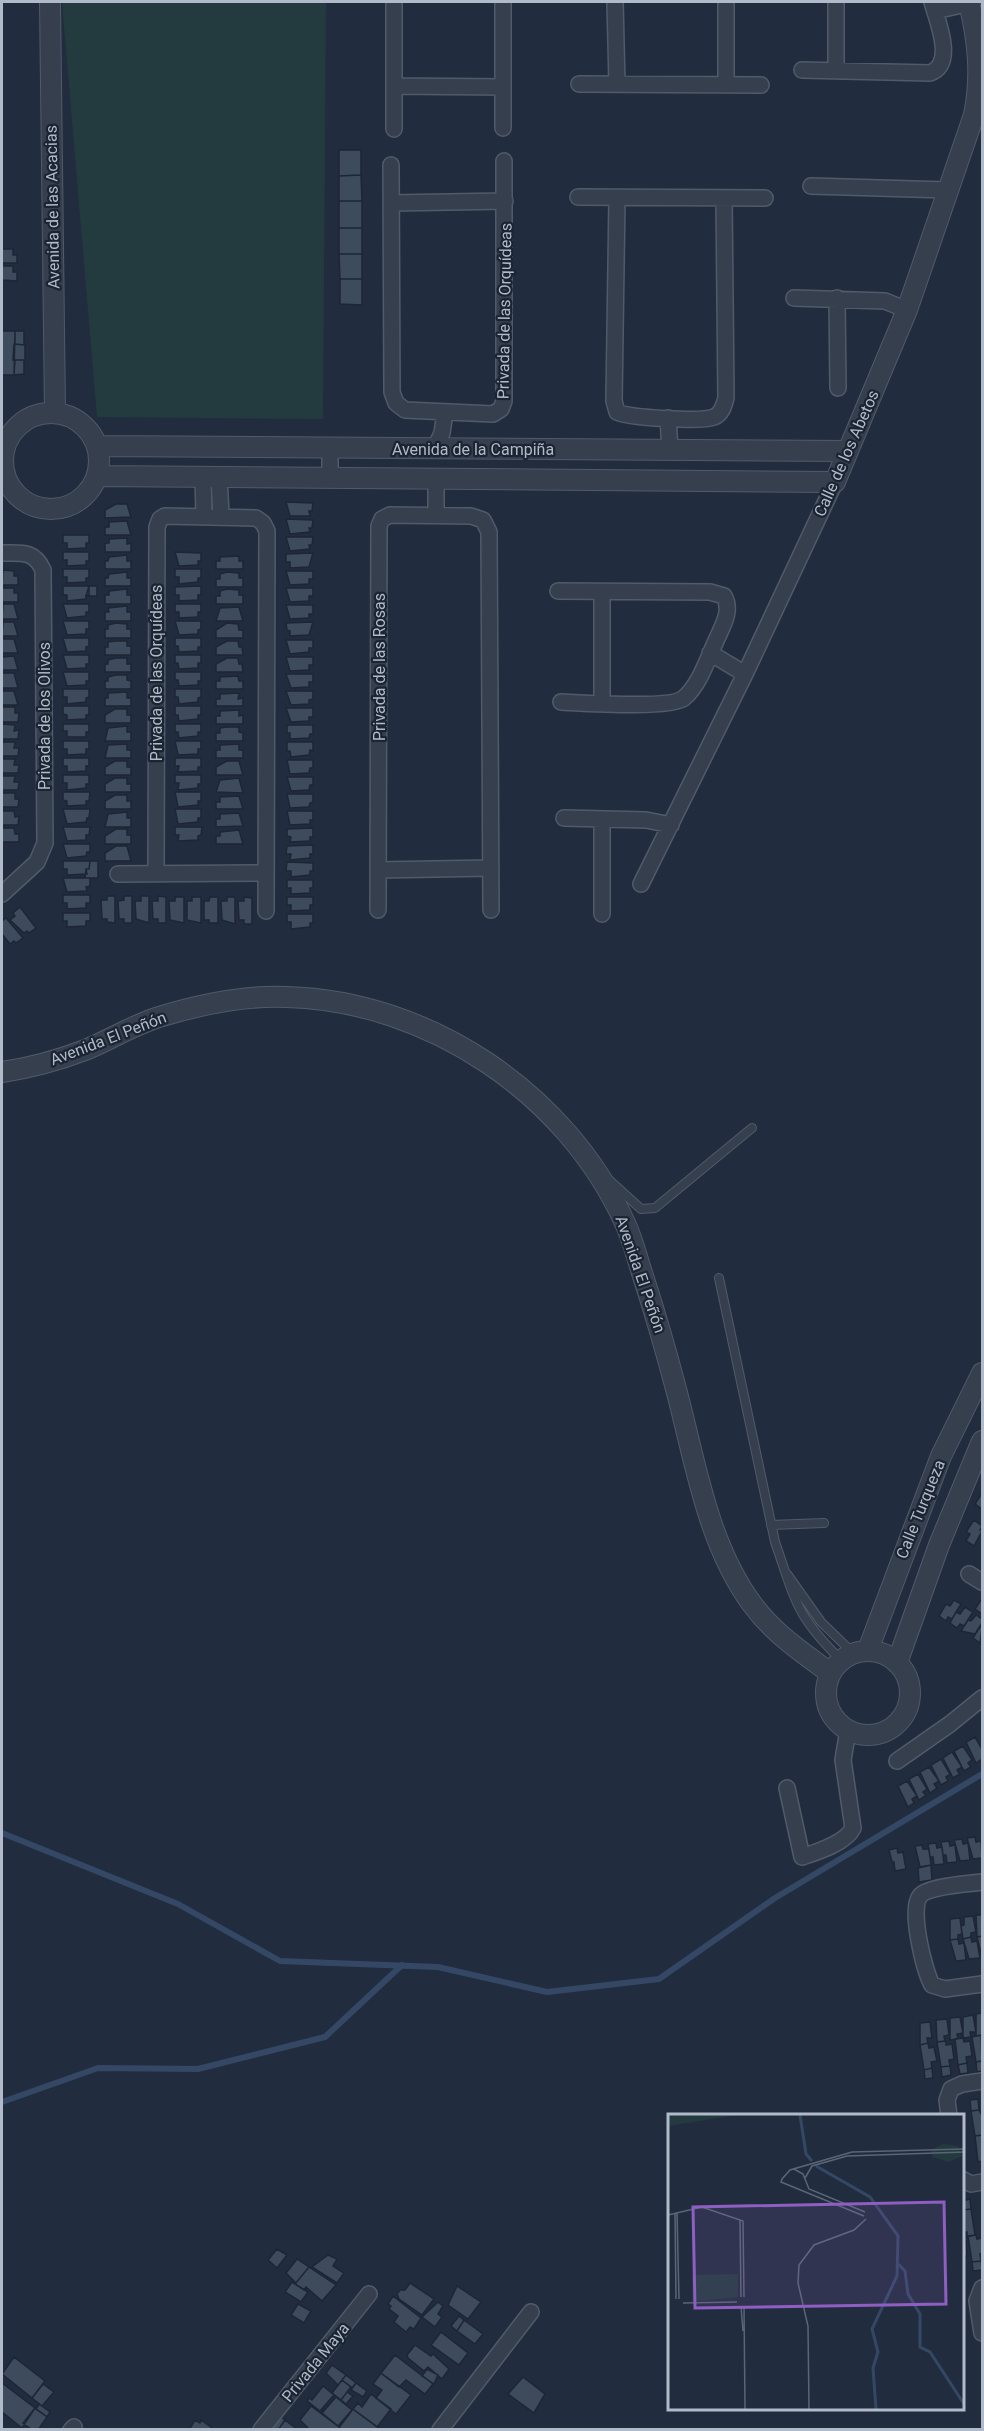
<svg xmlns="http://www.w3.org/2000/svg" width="984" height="2431" viewBox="0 0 984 2431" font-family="Roboto,sans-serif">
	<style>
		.green { fill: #233b3f }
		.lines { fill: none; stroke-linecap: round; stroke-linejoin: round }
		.stream { stroke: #344866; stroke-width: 6 }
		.building { fill: #3d4b5d; stroke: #1d2635; stroke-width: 1.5 }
		.service-casing { stroke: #515a69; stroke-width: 10 }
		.minor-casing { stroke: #515a69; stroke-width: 18 }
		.tertiary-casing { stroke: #515a69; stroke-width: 22 }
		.service { stroke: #353f4e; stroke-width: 8 }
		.minor { stroke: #353f4e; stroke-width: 15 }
		.tertiary { stroke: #353f4e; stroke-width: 20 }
		.labels { text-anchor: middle; stroke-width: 4.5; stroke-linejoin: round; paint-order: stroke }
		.street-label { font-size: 16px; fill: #b1bac9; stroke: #1b2433 }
		.inset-river { fill: none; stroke: #344866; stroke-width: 3 }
		.inset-road { fill: none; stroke: #5b6576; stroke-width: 1.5 }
		.view { fill: #8e5ec2; fill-opacity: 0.15; stroke: #8e5ec2; stroke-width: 3 }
		.inset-edge { fill: none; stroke: #b1bac9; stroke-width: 3 }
	</style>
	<rect width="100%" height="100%" fill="#212d3e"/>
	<!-- green -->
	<path class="green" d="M62,2H326L323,419L97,417Z"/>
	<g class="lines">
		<!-- stream -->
		<path class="stream" d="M2,1833L178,1904L280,1961L438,1967L547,1992L659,1979L775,1898L982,1774
			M2,2102L98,2068L198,2069L325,2037L402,1965"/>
	</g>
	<!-- building -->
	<path class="building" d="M339,150H361V175L339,176Z
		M361,175L362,201H339V176Z
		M339,201H362V228H339Z
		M339,228H362V254H339Z
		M2,249H13V255H17V263H2Z
		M339,254H362V279H340Z
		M2,266H13V272H17V281L2,280Z
		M340,279H362V305L340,304Z
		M2,331H15L14,375H2Z
		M15,331H24V345L15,344Z
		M14,344L25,345V360H13Z
		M15,360H24V374L14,375Z
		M286,502L313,503L312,511H309L310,516H290Z
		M116,504H127L131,517L105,518V510Z
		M286,519L313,520L312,528H309L310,532L290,534Z
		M127,521L131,535H105V527H109V522Z
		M63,535H89V543H86V548L67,549V543H63Z
		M286,537H313L312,545H309L310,549L290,551Z
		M127,538V544L131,543V552H105V543H109V539Z
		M63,552H89V561H86V565L67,566V560H63Z
		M175,552L201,553V561H198V565L179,566Z
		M313,553L309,567L290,568V562H286V554Z
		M127,555V561H131V569H105V561H108L109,557Z
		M239,556V561H243V569H216V561H220V557Z
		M63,569H89V578H86V582L67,583V577H63Z
		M175,569H201V578H198V582L179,584V577H175Z
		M3,570L14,571V576H18V585H2Z
		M286,571H313V579H309V584L290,585Z
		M127,572V578H131V586H105V578H108L109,574Z
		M227,572L239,573V578H243V587H216V579H220V574Z
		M63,586H89V595H86V599L67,601V595H63Z
		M89,586H97V596H86Z
		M201,586V595H198V600L179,601V595H175V587Z
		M2,588H14V593H18V602H2Z
		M286,588H313V596H309V601L290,602Z
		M127,589V595H131V604H105V595H109V591Z
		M227,589L239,590V595H243V604H216V596H220V591Z
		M3,604H14L18,619H2Z
		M63,604H89V612H86V616L67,618Z
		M175,604H201V612H198V617L179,618V612H175Z
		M286,605H313V614H309V618L290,619Z
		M127,606V612H131V621H105V612H109L108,608Z
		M239,607L243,621H216L220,608Z
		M63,621H89V629H86V634L67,635Z
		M175,621H201V629L198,630V634L179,635Z
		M3,622H14L18,636H2Z
		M313,622L309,635L290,636V631L287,630L286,623Z
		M116,623L127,624V629H131V638H105V629H108V625Z
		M227,623L238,624L239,630H243V638H216V630Z
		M63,638H89V646L86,647V651L67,652Z
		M175,638H201V647H198V651L179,652L178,646H175Z
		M2,639H14L18,653H2Z
		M286,640H313V648H309V652L290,654Z
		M116,641H127V646H131V655H105V647H108V642Z
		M227,641H238L239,647H242L243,655H216V647Z
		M63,655H89V664H86V668L67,669Z
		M175,655H201V663H198V668L179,669L178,663H175Z
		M14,656L18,670H2V657Z
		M286,657H313V665H309V670L290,671Z
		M116,658H127V664H131V672H105V664H108V660Z
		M227,658H238L239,664H242L243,672H216V664Z
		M63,672H89V681H86V685L67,686Z
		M175,672H201V681H198V685L179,686L178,680H175Z
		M2,673H14L18,688H2Z
		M286,674H313V682H309V687L291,688Z
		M116,675H127V680L131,681V689H105V681H108V677Z
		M238,676L239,681H243V689H216V681H220V677Z
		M63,689H89V697L86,698V702L67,704V697H63Z
		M175,689H201V697L198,698V702L179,704L178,697H175Z
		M14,691L18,705H2V691Z
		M286,691H313V699L309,700V704L291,705Z
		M127,692V698H131V706H105V698H108V693Z
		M239,693L238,699L243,698V706H216V699H220V694Z
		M63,706H89V715H86V719L67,720V715L63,714Z
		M175,706H201V715H198V719L179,721L178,715H175Z
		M15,707V713H19L18,722H2V707Z
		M286,708H313V717H309V721L291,722Z
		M115,709H127V715H131V723H105V715Z
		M239,710V716L243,715V724H216V716H220V711Z
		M2,724L15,725L14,731L19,730L18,739H2Z
		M63,724H89V732H86V737H67V731H63Z
		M175,724H201V732H198V736L179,738L178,732H175Z
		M287,725H313V734H310L309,738L290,739V733H287Z
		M127,726V732H131V741H105L108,728Z
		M227,727H239V732L243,733V741H216V733H220V728Z
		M63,741H89V749H86V754L67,755V749H63Z
		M175,741H201V749H198V754L178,755Z
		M2,742H15L14,748H19L18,756H2Z
		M287,742H313V751L310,750L309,755L291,757L290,751H287Z
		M127,744V750H131V758H105L108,745Z
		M239,744V750H243V758H216V750H220V745Z
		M63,758H89V766H86V771L67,772V766H63Z
		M175,758H201V767H198V771L178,772L179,766H175Z
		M2,759H15L14,765H19L18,773H2Z
		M287,760H313V768H310L309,773L290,774Z
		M115,761H127V767H131V775H105V767Z
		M227,761H239L243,775H216V767Z
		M63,775H89V784H86V788L67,790V783H63Z
		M175,775H201V784H198V788L178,790L179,783H175Z
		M2,776H15L14,782H19L18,790H2Z
		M287,777H313V785H310L309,790L291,791Z
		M115,778H127V784H131V792H105V784Z
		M239,778L243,793L216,792L220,780Z
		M63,792H90L89,801H86V805L67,806V801L63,800Z
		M175,792H201V801H198V805L178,807Z
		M2,793H15V799H19L18,807H2Z
		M287,794H313V802L310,803L309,807L290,808Z
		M115,795H127V801H131V809H105V801Z
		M239,796L243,809H216V802H220V797Z
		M63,809H90L89,818H87L86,822L67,824Z
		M175,809H201V818H198V822L178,824Z
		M2,811H14L15,817L19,816L18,825H2Z
		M287,811H313V820H310V824L290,825Z
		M127,812V818H131V827H105L108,814Z
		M239,813L243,826L216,827V819H220V814Z
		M63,827H90L89,835H86V840L67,841Z
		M175,827H202L201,835L198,836V840L178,841L179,835H175Z
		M2,828H14L15,834H19V842H2Z
		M313,828V837H310V841L290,842L291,837L287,836V829Z
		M116,829H127V835H131V844H105V836Z
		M239,830L243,844H216V836H220V832Z
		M63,844H90V852H87L86,856L67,858Z
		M313,845V854H310V858L290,860L291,854H286L287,846Z
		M116,846H127L131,861H105V853Z
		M63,861H90L89,869H86L87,874L67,875V869H63Z
		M90,861H98V878H85L86,869H89Z
		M287,862L313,863V871H310V875L291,877V871H286Z
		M63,878H90V886L86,887L87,891L67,892Z
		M287,880H313V888H310V893L291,894V888H287Z
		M63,895H90V903H86V908L67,909V903H63Z
		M107,896H115V923L107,922V919H102L101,900H107Z
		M124,896H132V923H124V919H119L118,901L124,900Z
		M141,896H149V923L136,919L135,901H141Z
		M158,896L166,897V923H158V919H153L152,901H158Z
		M175,897H184V923L170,920L169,901H175Z
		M192,897H201V923L187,920V901H192Z
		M210,897H218V923H209V920H204V901H209Z
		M227,897H235V924L222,920L221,901H227Z
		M244,897L252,898V924H244V920H239L238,901H244Z
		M287,897H313V905H310V910L291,911V905H287Z
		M20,907L36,928L29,933L27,931L24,933L10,920L15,916L13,913Z
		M63,913H90V921H86V926L67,927V921H63Z
		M287,914H313V923H310V927L291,929V922H287Z
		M6,918L23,938L16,943L14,941L10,944L2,934V921Z
		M982,1493V1509L975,1504Z
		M974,1520L982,1526L980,1530L982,1531L974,1546L966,1541L970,1534L966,1532Z
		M954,1600L961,1604L952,1619L948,1617L946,1621L939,1616L946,1604L950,1606Z
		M981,1600L982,1601V1614L975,1609Z
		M965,1607L973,1612L964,1626L960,1624L957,1628L950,1623L956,1612L960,1614Z
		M976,1615L982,1619V1623L975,1634L961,1631L968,1620L971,1621Z
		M980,1627L982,1628L980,1643L973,1638Z
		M975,1737L982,1749V1759L976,1763L966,1742Z
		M963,1746L972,1760L968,1763L971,1767L964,1771L954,1751Z
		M952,1752L962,1767L957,1770L960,1774L953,1778L943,1758Z
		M941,1759L950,1774L946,1777L948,1781L941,1785L931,1765Z
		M929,1767L939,1781L934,1784L937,1788L930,1793L920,1772Z
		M918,1774L927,1789L923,1792L926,1795L919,1800L909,1779Z
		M907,1781L917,1796L912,1799L914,1803L908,1807L898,1786Z
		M975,1837L976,1842L981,1841L982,1858L973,1859L967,1838Z
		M962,1839L963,1844L968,1843L970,1860L960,1861L954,1840Z
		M949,1841L950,1846L955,1845L957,1862L947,1863L946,1855H943L941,1842Z
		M936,1843L937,1848L942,1847L944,1864L934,1865L933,1857H930L928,1844Z
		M922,1845L923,1849H929L931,1865L920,1867L915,1846Z
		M897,1848L898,1853L903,1852L906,1869L895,1871L894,1862H892L889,1850Z
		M931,1865L932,1880L919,1882L918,1868Z
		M976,1915H982V1936L977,1937Z
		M973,1916L976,1932L971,1933V1937L963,1939L961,1926L964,1925V1917Z
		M960,1918L962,1934L958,1935V1939L950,1940V1919Z
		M982,1936V1957L977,1937Z
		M971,1937L972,1942L977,1941L980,1958L969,1959L963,1939Z
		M958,1939L959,1944L964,1943L966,1960L956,1961L950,1940Z
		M982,2013V2035L976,2036V2014Z
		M973,2015L976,2032H970L971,2037L963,2038V2017Z
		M960,2017L963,2033L957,2034L958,2039L950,2040V2018Z
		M947,2019L949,2035L944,2036L945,2041L937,2042L936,2020Z
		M930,2022L932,2038H927L928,2043L920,2045V2023Z
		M981,2035L982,2061L976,2062L972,2037Z
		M963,2038L964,2042L970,2041L972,2056L966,2057L967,2063L958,2065L955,2039Z
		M946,2041V2045L952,2044L954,2059L949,2060L950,2066L941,2067L937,2042Z
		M928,2043L929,2048L934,2047L937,2061L931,2062L932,2068L924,2070L920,2045Z
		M982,2061V2071L977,2072L976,2062Z
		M967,2063L968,2073L960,2074L958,2065Z
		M950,2066L951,2075L942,2077L941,2067Z
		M932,2068L933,2078L925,2079L924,2070Z
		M978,2099L979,2110L971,2111L970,2100Z
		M979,2110L982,2115V2135L975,2136L971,2111Z
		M982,2135V2161L978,2162L975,2136Z
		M970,2199L971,2209L963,2210L962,2201Z
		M971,2209L975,2235L967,2237V2232H962V2217H964L963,2210Z
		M976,2235L977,2239L982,2238V2253L980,2254L981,2261L972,2262L968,2236Z
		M966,2241L967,2256H962V2264V2242Z
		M277,2249L287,2255L277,2268L268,2260Z
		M328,2255L337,2259L333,2266L344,2273L337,2283L312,2267Z
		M297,2259L309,2267L296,2283L286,2273Z
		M981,2261L982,2270L973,2271L972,2262Z
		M309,2267L336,2285L322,2301L306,2287L304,2290L295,2284Z
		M292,2282L308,2292L301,2302L285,2292Z
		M410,2283L434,2299L422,2315L399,2299L397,2294L400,2290H405Z
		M457,2286L481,2302L468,2319L448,2305Z
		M393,2296L421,2318L414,2329L410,2327L406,2332L394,2322L398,2316L389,2309L391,2306L388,2304Z
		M438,2302L443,2306L438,2314L442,2317L435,2327L422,2317Z
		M298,2304L311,2311L304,2323L291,2315Z
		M459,2316L464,2320L457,2331L451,2326Z
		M464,2320L483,2334L475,2344L457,2331Z
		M441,2332L468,2353L459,2365L431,2345Z
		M415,2345L431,2356L433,2354L449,2369L442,2379L428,2367L424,2371L408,2358L407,2355Z
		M395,2355L433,2384L425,2394L406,2380L399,2387L381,2373Z
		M14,2357L45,2381L32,2398L2,2374Z
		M332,2365L346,2375L338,2385L326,2373Z
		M427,2369L438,2375L434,2384L422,2376Z
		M381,2373L411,2395L396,2414L376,2398L382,2390L373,2384Z
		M346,2375L356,2383L352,2388L342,2380Z
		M523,2377L545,2394L534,2413L508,2394Z
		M342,2380L351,2387L341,2400L332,2393Z
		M2,2383L35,2408L22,2428L2,2412Z
		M356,2383L367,2391L363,2397L351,2390Z
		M43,2384L54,2392L42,2406L32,2398Z
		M323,2386L334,2395L320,2411L307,2401L309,2398L312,2400Z
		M347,2392L353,2396L346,2404L341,2400Z
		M371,2394L391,2409L377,2427L353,2409L358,2403L362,2407Z
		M336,2397L352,2410L338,2426L322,2413Z
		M39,2404L50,2412L47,2417L36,2409Z
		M311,2406L339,2427L338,2430H310L300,2420Z
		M35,2408L47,2417L38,2430H32L23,2423Z
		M353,2409L380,2429V2430L338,2429Z
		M280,2416L285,2420L278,2430H270Z
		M195,2420L200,2423L201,2420L215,2430H189Z
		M285,2420L298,2430H278Z"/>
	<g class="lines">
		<!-- service casing -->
		<g class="service-casing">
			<path id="service" d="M609,1180L641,1209L655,1208L752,1128
				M719,1278L775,1542C795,1599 795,1615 841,1660
				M771,1525L824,1523
				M787,1574L821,1622L853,1653"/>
		</g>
		<!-- minor casing -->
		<g class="minor-casing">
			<path id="minor" d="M503,2V128
				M615,2L617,84
				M726,2V83
				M836,2V71
				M935,11L970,3
				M802,70L930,73C956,64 937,20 932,2
				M579,84L761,85
				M394,86L503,87
				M394,129V2
				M391,165L392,392L396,403L405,410L493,414L501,409L504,401V161
				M811,186L947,190
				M578,197L765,198
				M617,198L614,401L617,412C629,418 702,422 714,417C722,414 724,405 726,398L724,198
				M392,203L505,201
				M794,298L885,301L907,310
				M837,298L838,388
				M668,418L670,450
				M330,448V478
				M435,448L442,433L445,412
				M203,477L204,515
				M219,477L221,515
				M436,515V479
				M2,553C21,553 34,550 43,570L45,843L37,862L2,894
				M558,591L710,592L724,596C733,612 721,628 715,643C707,661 699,685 684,698C671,709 583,703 561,702
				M710,653L745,674
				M602,703V592
				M564,818L646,820L671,825
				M602,819V914
				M378,870L491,868
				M156,873L157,527L160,519L165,516L256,518L263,523L267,531L266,911
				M118,874L266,873
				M641,884L745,674L835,482
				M378,910L379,526L382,519L390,515L471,516L483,520L489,532L491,910
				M969,1574L982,1582
				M897,1761L950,1724L982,1698
				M787,1788L802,1857C817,1852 846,1843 853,1828L843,1760L848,1730
				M982,1882C969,1884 928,1886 920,1896C909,1909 924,1970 932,1985L945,1989L982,1984
				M949,2116L947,2100L951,2089L962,2084L982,2081
				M962,2179L971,2184L982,2182
				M982,2288L977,2301L982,2333
				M71,2430L74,2427
				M261,2430L369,2294
				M440,2430L531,2312"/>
		</g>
		<!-- tertiary casing -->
		<g class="tertiary-casing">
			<path id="tertiary" d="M50,2L55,412
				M3 461a48 48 0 1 1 96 0a48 48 0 1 1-96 0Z
				M97,446L848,451
				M97,476L835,482L907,310L974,115C982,75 978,41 969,2
				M2,1072C29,1068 59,1060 85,1050C110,1040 133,1025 159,1017C198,1005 245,995 287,997C429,1001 566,1093 625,1223C633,1240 637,1258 643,1276C655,1313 666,1351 676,1389C695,1460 707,1543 752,1604C773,1633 802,1652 830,1673
				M868,1650L941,1456L982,1373
				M826 1693a42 42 0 1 1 84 0a42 42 0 1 1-84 0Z
				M897,1663L939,1545L982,1441"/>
		</g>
		<!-- service -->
		<use href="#service" class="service"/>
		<!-- minor -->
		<use href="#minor" class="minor"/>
		<!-- tertiary -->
		<use href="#tertiary" class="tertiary"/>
	</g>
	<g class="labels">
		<!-- street labels -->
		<g class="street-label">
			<text transform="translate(52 207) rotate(-91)" y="6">Avenida de las Acacias</text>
			<text transform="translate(504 311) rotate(-89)" y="6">Privada de las Orquídeas</text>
			<text x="473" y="455">Avenida de la Campiña</text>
			<text transform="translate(846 453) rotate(-66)" y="6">Calle de los Abetos</text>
			<text transform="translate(379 667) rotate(-90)" y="6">Privada de las Rosas</text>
			<text transform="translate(156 673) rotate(-90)" y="6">Privada de las Orquídeas</text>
			<text transform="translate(44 716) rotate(-90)" y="6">Privada de los Olivos</text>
			<text transform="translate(108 1038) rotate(-21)" y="6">Avenida El Peñón</text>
			<text transform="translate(641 1274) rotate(71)" y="6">Avenida El Peñón</text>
			<text transform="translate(920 1509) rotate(-68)" y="6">Calle Turqueza</text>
			<text transform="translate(315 2362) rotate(-51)" y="6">Privada Maya</text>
		</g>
	</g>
	<!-- overview -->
	<g transform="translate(668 2114)">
		<rect width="296" height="296" fill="#212d3e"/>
		<path d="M0,1H69L0,12ZM275,30L290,32L294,42L280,48L265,43L263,36ZM70,160V183L24,188V161Z" fill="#233b3f"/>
		<path class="inset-river" d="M132,1L138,40L144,47M148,52L202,83L230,122L229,162L204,215L210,238L205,254L208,295M229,149L237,157L240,180L252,200V233L262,238L296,290"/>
		<path class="inset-road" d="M126,55L135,60L141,75L197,98M137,64L144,52L179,42L296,38M7,99L8,185M9,99L11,185M0,101L34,93L75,107L76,183M196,102L113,68L114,65L122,56L184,38L296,35M72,106L73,183M15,189L69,188M73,193L75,217M76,193L77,295M141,295L140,212L130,169L131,151L146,131L186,116L198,105"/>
		<path class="view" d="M276,88L278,190L27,194L25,93Z"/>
		<rect width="296" height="296" class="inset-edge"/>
	</g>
	<!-- border -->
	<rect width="984" height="2431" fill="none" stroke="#b1bac9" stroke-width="6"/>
</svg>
